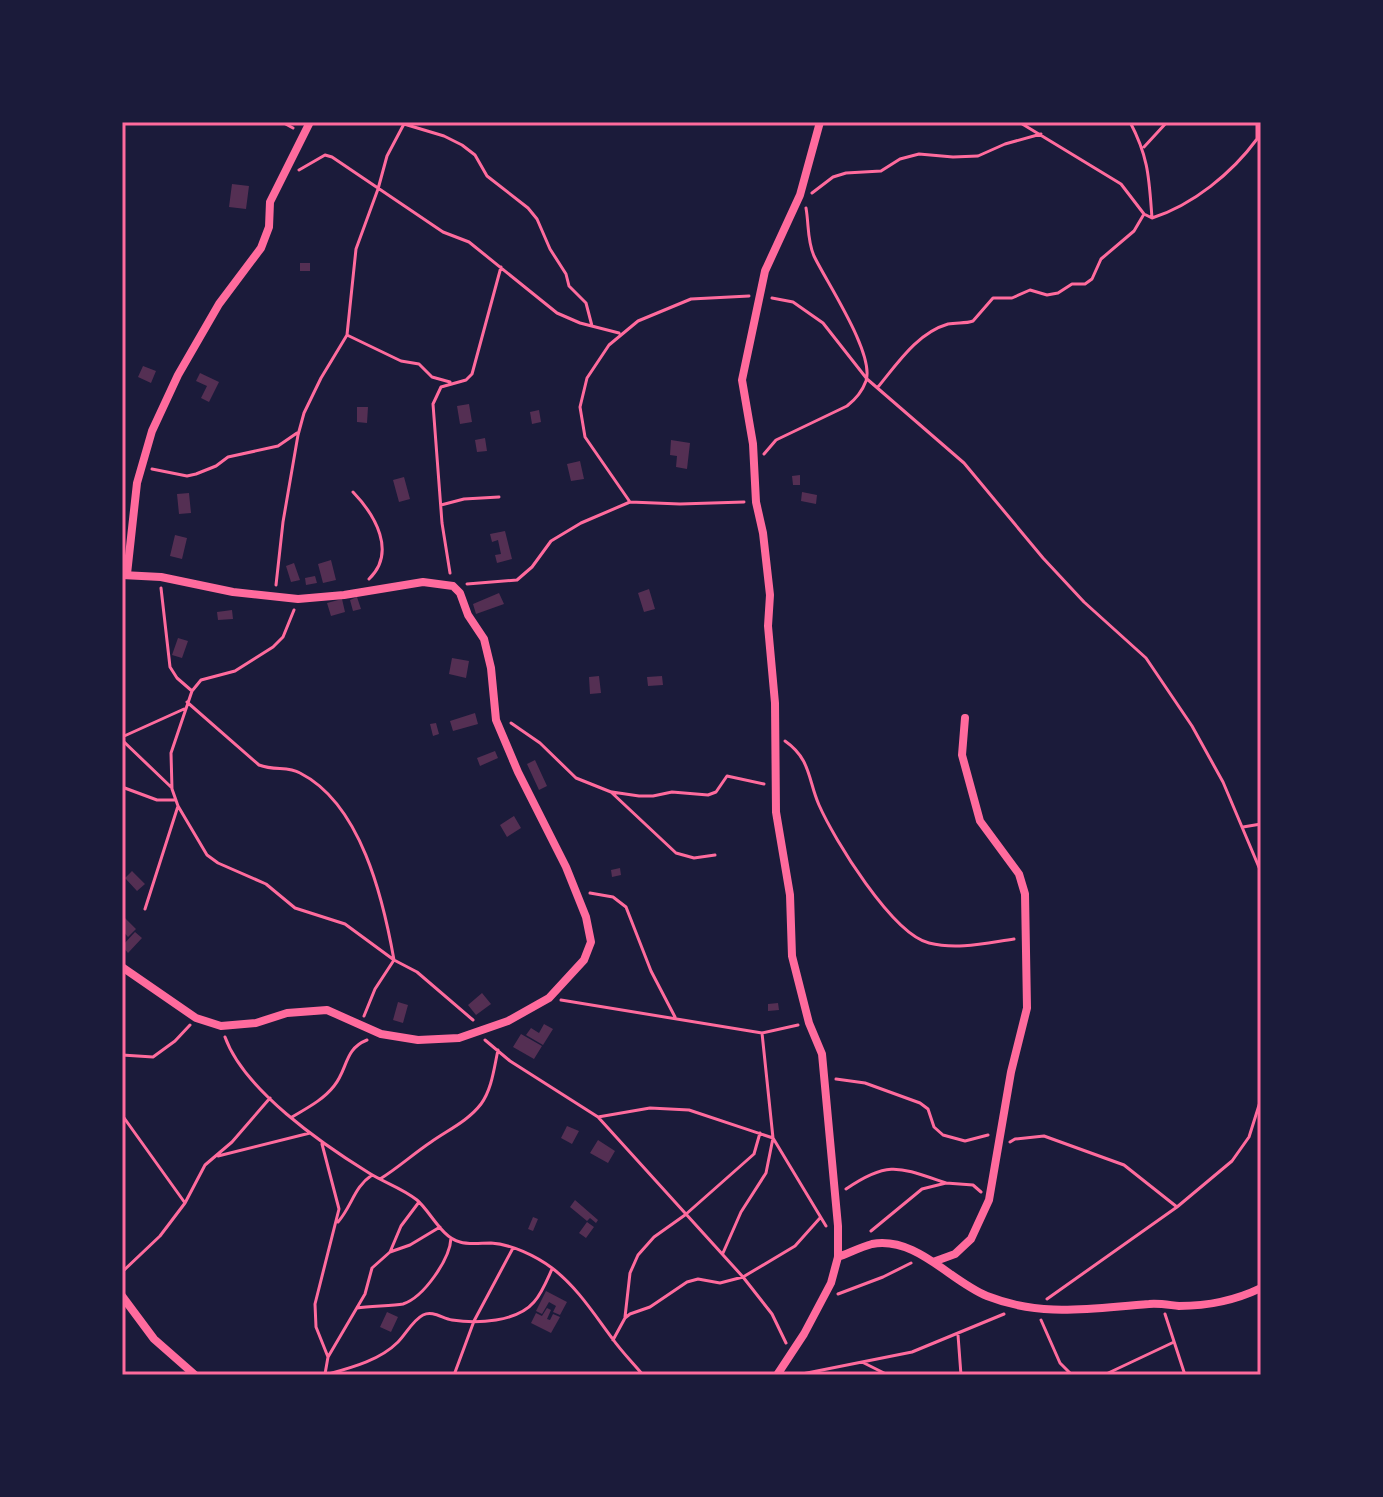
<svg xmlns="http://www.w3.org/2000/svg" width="1383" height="1497" viewBox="0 0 1383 1497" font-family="Arial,sans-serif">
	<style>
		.building { fill: #542f53 }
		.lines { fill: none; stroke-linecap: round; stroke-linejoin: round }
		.path { stroke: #ff6b9d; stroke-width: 3 }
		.minor { stroke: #ff6b9d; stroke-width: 8 }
		.neatline { fill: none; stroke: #ff6b9d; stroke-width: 3 }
	</style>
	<rect width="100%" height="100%" fill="#1b1b3a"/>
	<!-- building -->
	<path class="building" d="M232,184L249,186L246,209L229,207Z
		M300,263H310V271H300Z
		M143,366L156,371L151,383L138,377Z
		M200,373L219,382L209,402L201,398L207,386L196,381Z
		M469,404L472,422L460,424L457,406Z
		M357,407H368L367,423L357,422Z
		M539,410L541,422L532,424L530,412Z
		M485,438L487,451L477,452L475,440Z
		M671,440L690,443L687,469L676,467L677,456L670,455Z
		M580,461L584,479L571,481L567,464Z
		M800,475V485H793L792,476Z
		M404,477L410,499L399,502L393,480Z
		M802,492L817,495L816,504L801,501Z
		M189,493L191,513L179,514L177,494Z
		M505,531L512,559L497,563L495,555L501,554L498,540L492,542L490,534Z
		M175,535L187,538L182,559L170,556Z
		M331,560L336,580L323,583L318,564Z
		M294,563L300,580L291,582L286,566Z
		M315,576L317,583L306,585L305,578Z
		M649,589L655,609L644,612L638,593Z
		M499,593L504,604L476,614L473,604Z
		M357,597L361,609L353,611L350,600Z
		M342,599L345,612L331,616L327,603Z
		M232,610L233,619L218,620L217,612Z
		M178,638L188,641L182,658L172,655Z
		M452,658L469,661L466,678L449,674Z
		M599,676L601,693L590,694L589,677Z
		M662,676L663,685L648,686L647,677Z
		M475,713L478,724L453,731L450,721Z
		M436,723L439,734L433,736L430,724Z
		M495,751L498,758L480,766L477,758Z
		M535,760L547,786L539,790L527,764Z
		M514,816L521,828L507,837L500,825Z
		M620,868L621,875L612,877L611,870Z
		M132,871L145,884L137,891L125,878Z
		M122,915L136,929L128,937L122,930Z
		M135,932L142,938L128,953L122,946Z
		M482,993L491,1004L476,1015L468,1005Z
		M398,1002L408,1005L403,1023L393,1020Z
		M778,1003L779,1010L768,1011V1004Z
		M544,1024L553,1029L543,1045L526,1035L531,1028L539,1033Z
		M521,1034L542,1046L534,1059L513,1047Z
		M567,1126L579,1131L572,1144L561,1138Z
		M598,1140L615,1151L608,1163L590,1153Z
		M575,1200L598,1220L596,1223L590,1218L587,1221L570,1207Z
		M533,1217L538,1219L533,1231L528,1229Z
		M587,1222L594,1227L586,1238L579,1233Z
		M546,1291L567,1302L560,1315L553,1312L556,1306L549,1302L542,1314L536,1311Z
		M547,1308L551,1310L547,1319L550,1320L553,1314L560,1317L551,1333L531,1323L536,1313L542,1316Z
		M387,1312L398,1317L391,1332L380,1327Z"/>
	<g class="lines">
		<!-- path -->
		<path class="path" d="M282,122L293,128
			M1019,122L1121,184L1144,214L1152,218C1193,205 1232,173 1257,139V122
			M1130,122C1149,158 1149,179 1152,218
			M404,124L444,136L462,145L475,155L487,176L528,208L537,219L550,249L566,274L569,286L586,303L592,326
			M1144,147L1167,122
			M299,170L325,155L332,157L443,232L469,242L557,313L580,323L619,333
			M812,193L833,177L846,173L881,171L900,159L919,154L953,157L978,156L1005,144L1041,134
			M772,298L793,302L823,323L867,379L964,463L1043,558L1084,602L1146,658L1192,726L1223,782L1261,872
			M347,335L401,361L419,364L432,377L450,382
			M878,387C897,364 917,333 948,324C957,322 965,324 973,321L993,298H1012L1030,290L1047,295L1058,293L1072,284H1085L1092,279L1101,259L1134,231L1144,214
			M764,454L776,440L847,406C856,399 862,392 866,381C875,354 827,283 814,256C807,240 809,225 806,208
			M152,469L187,476L196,474L216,466L228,457L278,446L297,433
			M353,492C375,515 397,552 369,579
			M630,502L585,437L580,407L587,378L609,345L638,321L691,299L749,296
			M441,505L464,499L499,497
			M450,573L442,523L433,404L441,387L466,380L472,374L501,267
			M467,584L517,580L532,567L551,541L581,523L630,502L680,504L744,502
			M276,585L283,522L298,435L304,413L321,378L347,335L356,249L378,189L387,156L405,122
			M161,588L170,667L177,678L192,691
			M294,610L283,637L273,647L235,671L201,680L192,691L171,753L172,789L178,806L207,855L218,863L266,884L295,908L345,924L394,960L417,972L473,1020
			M187,702L259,765C275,771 288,766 300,773C361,804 383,898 394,960L375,989L364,1016
			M511,723L540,743L576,778L611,792L676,853L694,858L715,855
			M122,737L184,709
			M122,740L171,787
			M785,741C811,759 808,780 819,805C834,839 892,934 929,943C957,950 986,943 1014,939
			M122,787L157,800H176
			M612,792L639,796H653L672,792L708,795L716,792L727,776L764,784
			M1243,827L1261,824
			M590,893L613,897L626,907L651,971L675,1017
			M145,909L178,806
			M561,1000L762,1033L798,1025
			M762,1033L773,1138L826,1226
			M225,1037C244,1090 322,1144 369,1173C385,1183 402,1188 417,1200C430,1211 442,1238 460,1242C469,1245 481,1243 491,1243C511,1244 536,1256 552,1268C577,1287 594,1314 612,1338C621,1351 633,1363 643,1375
			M485,1040L510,1061L598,1117L743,1277L772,1314L786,1343
			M122,1055L153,1057L175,1041L190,1025
			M836,1079L865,1083L920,1103L928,1109L934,1127L943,1135L965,1141L988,1135
			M122,1115L185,1203
			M292,1117C307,1108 323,1100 334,1086C348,1069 344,1049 367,1040
			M598,1117L650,1108L689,1110L773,1138L766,1173L741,1212L723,1253
			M1010,1142L1015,1139L1044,1136L1124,1165L1177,1207
			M322,1144L339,1209L315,1304L316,1327L328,1357
			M218,1156L310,1133
			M380,1179C398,1168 413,1154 431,1142C448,1130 468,1121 481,1104C492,1089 494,1068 498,1050
			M846,1189C888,1160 899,1167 946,1183
			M338,1222C352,1206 354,1187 372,1175
			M871,1231L922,1189L946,1183L973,1185L981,1192
			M390,1252L410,1245L440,1227
			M122,1272L160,1236L185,1203L205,1165L232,1142L270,1098
			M838,1294L883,1277L911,1263
			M1047,1299L1177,1207L1232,1161L1249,1137L1261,1099
			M357,1308C370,1306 393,1306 403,1304C424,1297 450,1259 451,1238
			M1165,1314L1185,1375
			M625,1317L630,1273L638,1255L654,1237L685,1215L754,1154L760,1133
			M1041,1320L1060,1363L1072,1375
			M958,1335L961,1375
			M613,1340L625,1318L630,1314L650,1307L687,1282L698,1279L720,1283L743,1277L795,1246L820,1218
			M862,1362L888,1375
			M325,1374L328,1357L365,1294L372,1268L390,1252L401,1226L419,1202
			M325,1375C350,1368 379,1361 398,1342C406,1334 413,1320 423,1315C433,1310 443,1319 452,1320C477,1324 517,1322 534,1302C542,1293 547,1280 552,1269
			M454,1375L474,1321L513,1248
			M797,1375L912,1352L1004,1314
			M1104,1375L1174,1342"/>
		<!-- minor -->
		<path class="minor" d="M127,574L137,483L152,431L178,375L219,304L261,248L269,227L270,202L310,122
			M122,575L161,577L233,592L298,599L344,595L423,582L453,586L460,593L468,615L484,639L491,668L496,720L518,772L566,867L586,917L591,942L584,960L549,998L508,1021L459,1038L418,1040L381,1034L327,1010L287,1013L256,1023L221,1026L196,1018L122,967
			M838,1257C849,1253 861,1247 872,1244C916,1236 950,1281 987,1296C1043,1318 1091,1308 1149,1304C1159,1303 1169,1305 1179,1306C1209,1306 1234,1301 1261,1288
			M933,1262L955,1254L971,1239L989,1200L1011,1072L1027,1008L1025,894L1019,874L980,821L962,755L965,718
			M122,1296L154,1339L195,1375
			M777,1375L804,1334L831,1283L838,1257V1226L822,1054L809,1023L792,956L790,895L776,812L775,703L768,626L770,595L763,533L756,502L753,444L742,380L765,271L800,195L820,122"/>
	</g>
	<!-- border -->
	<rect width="1383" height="1497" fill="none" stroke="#1b1b3a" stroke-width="248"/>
	<rect x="124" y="124" width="1135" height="1249" class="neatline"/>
</svg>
